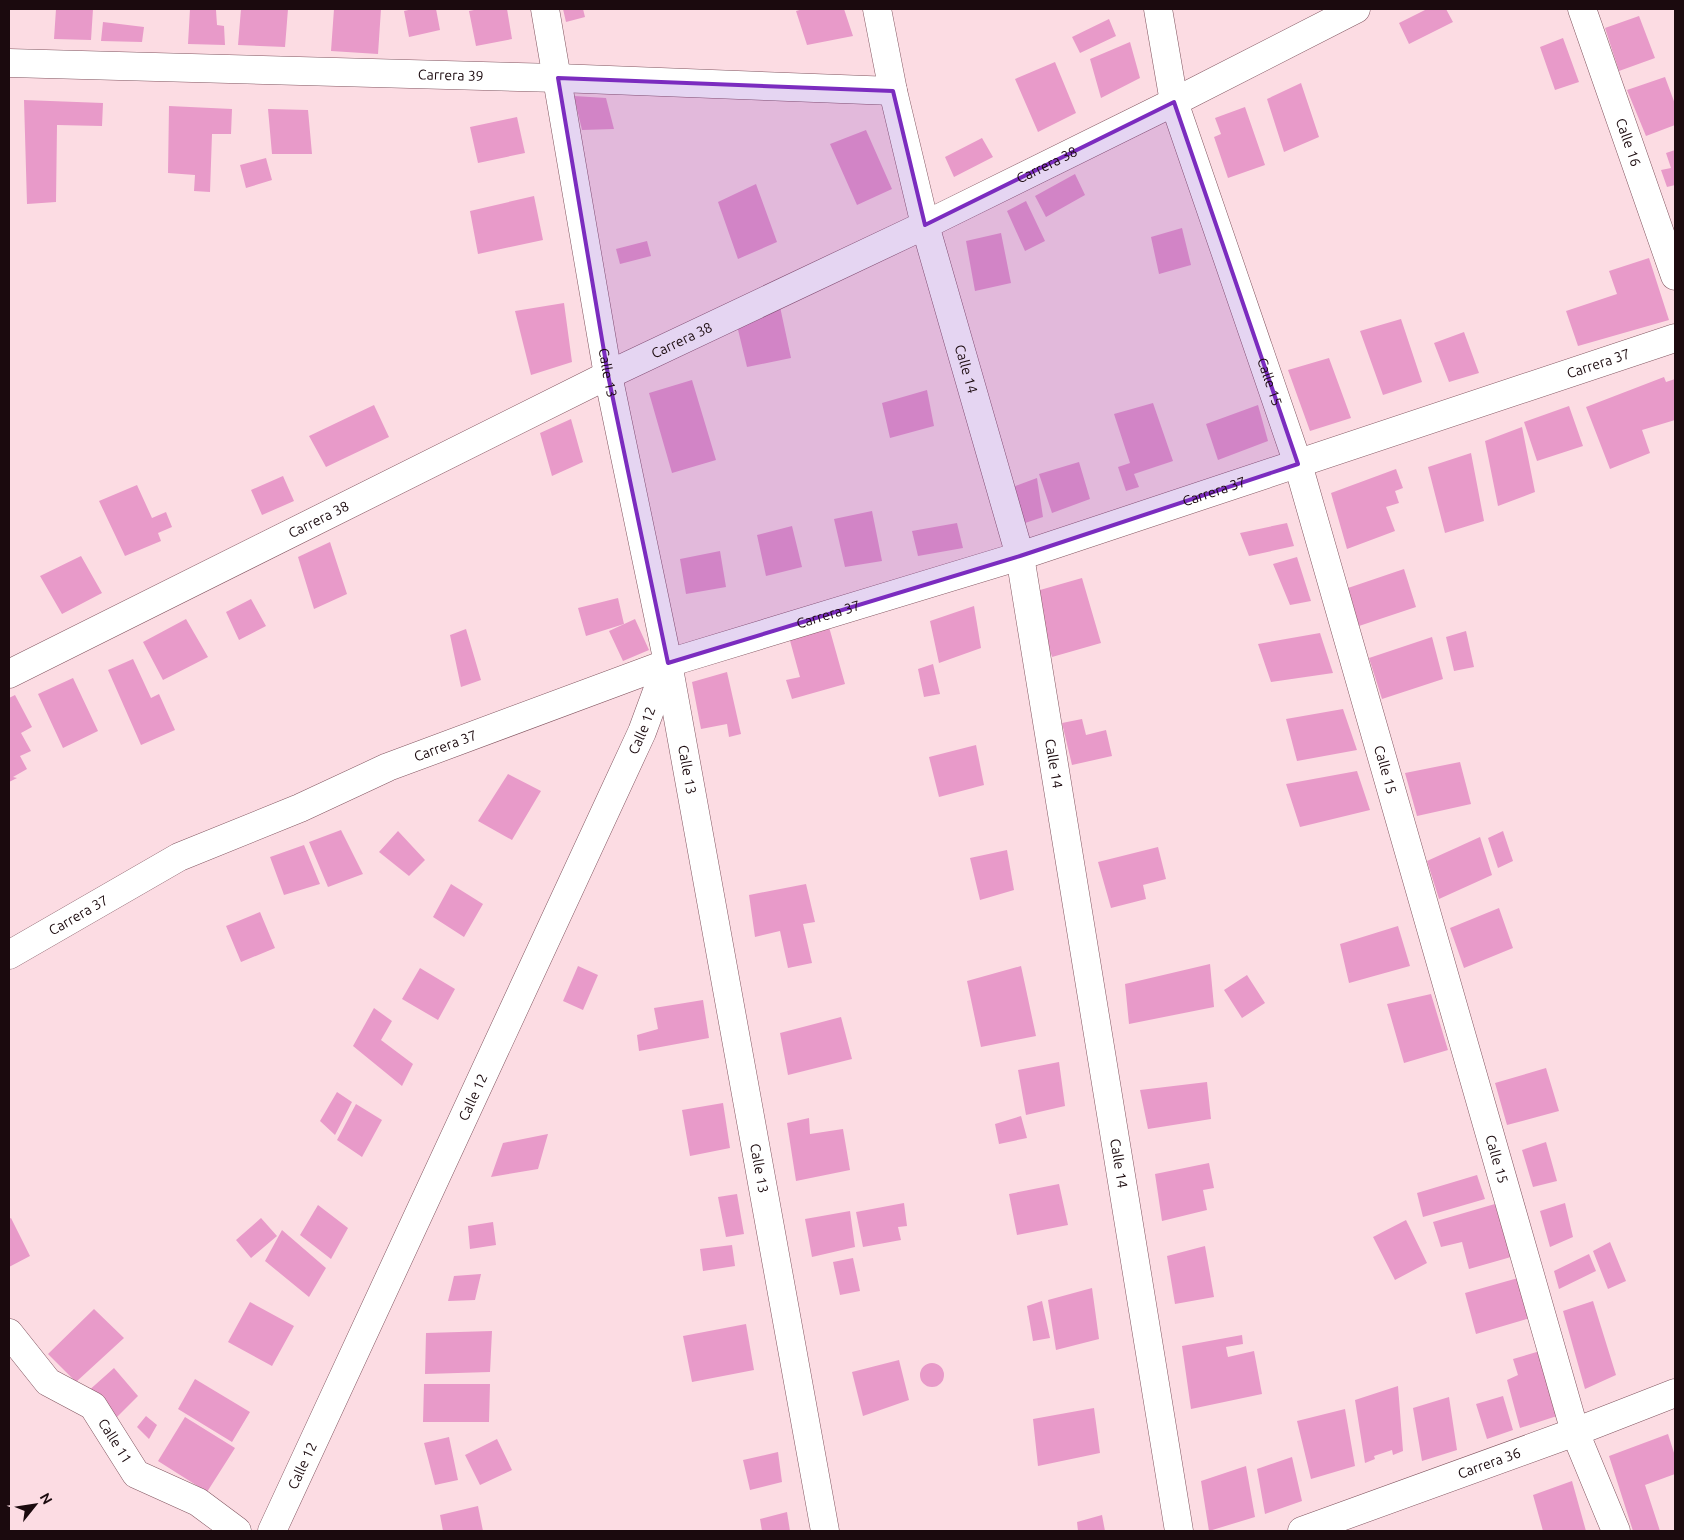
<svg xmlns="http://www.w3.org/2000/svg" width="1684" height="1540" viewBox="0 0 1684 1540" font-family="Ubuntu,sans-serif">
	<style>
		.building { fill: #e89ac9 }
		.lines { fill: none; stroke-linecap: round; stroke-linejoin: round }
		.minor-casing { stroke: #825661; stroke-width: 29 }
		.minor { stroke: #fff; stroke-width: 28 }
		.marked { fill: #7b2cbf; fill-opacity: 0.2; stroke: #7b2cbf; stroke-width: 4; stroke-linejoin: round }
		.labels { text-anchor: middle; stroke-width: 4.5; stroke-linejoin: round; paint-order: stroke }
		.street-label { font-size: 14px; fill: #1b0a0e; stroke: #fcdce3 }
	</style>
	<rect width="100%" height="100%" fill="#fcdce3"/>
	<!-- building -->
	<path class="building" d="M56,9H93L91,40L54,39Z
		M190,9L216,10L217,25L224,26L225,45L188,44Z
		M241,9H288L285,47L238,45Z
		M334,9H381L378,54L331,51Z
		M413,9H436L440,30L409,37L404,11Z
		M479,9H507L512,39L476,46L469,11Z
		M563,9H583L585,17L566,22Z
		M803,9H844L853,36L807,45L796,11Z
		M1427,9H1446L1453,22L1409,44L1399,23Z
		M1639,16L1655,58L1619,71L1605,28Z
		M1109,19L1116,36L1080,53L1072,37Z
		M103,22L144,27L142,42L101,41Z
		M1563,38L1579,82L1555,90L1540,47Z
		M1130,42L1140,78L1101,98L1090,59Z
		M1055,62L1076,113L1038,132L1015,79Z
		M1665,77L1675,104V125L1646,136L1627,90Z
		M1301,83L1319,137L1284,152L1267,99Z
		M574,96L606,98L614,129L582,130Z
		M24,100L103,103L102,126L57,125L56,202L27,204Z
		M169,106L232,109L231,134H212L210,192L194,191L195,175L168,173Z
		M1245,107L1265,165L1228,178L1214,137L1221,134L1215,118Z
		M268,109L308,110L312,154H272Z
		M517,117L525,153L478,163L470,127Z
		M866,130L892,189L857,205L830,144Z
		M982,138L993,157L954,177L945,157Z
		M1675,150V185L1667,187L1661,170L1671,168L1666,153Z
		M266,158L272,180L246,188L240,165Z
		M1075,174L1085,195L1046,217L1035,196Z
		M756,184L777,242L738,259L718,202Z
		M534,196L543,240L478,254L470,211Z
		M1026,201L1045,241L1025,251L1007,211Z
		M1182,228L1191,265L1159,274L1151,237Z
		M1001,233L1011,283L975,291L966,241Z
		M647,241L651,256L620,264L616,249Z
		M1649,258L1669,320L1578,346L1566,311L1617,294L1609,271Z
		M779,302L791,358L747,367L734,313Z
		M564,303L572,362L531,375L515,311Z
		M1401,319L1422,382L1383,395L1360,331Z
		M1464,332L1479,373L1449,382L1434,343Z
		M1329,358L1351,418L1310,431L1288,370Z
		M1664,377L1666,382L1675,379V420L1642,430L1650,453L1610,469L1586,407Z
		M692,380L716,460L672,473L649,393Z
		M927,390L934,426L890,438L882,403Z
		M1153,403L1173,461L1134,474L1139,487L1126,491L1118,467L1130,463L1114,414Z
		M374,405L389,437L326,467L309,436Z
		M1258,405L1268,441L1218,460L1206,424Z
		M1569,406L1583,446L1537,461L1524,422Z
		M571,419L583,462L552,476L540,433Z
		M1522,427L1535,492L1498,506L1485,441Z
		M1471,453L1484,521L1445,533L1428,467Z
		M1079,462L1090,499L1052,513L1039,474Z
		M1396,469L1403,488L1395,491L1399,503L1386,507L1395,531L1347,549L1331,493Z
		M283,476L294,501L262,515L251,490Z
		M1037,478L1043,517L1016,526L1010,488Z
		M137,485L152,518L166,512L172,527L158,533L161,541L125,556L99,501Z
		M872,511L882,561L845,567L834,519Z
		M957,523L963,548L918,556L912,531Z
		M1287,523L1294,546L1249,556L1240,533Z
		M792,526L802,567L766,576L757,535Z
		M330,542L347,594L314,609L298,557Z
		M720,551L726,587L686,594L680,559Z
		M81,556L102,593L62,614L40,576Z
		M1297,557L1311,601L1290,605L1273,564Z
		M1404,569L1416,607L1356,627L1345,589Z
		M1082,578L1101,643L1052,657L1033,592Z
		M618,598L624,624L586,636L578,608Z
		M251,599L266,626L239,640L226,612Z
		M974,606L981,648L939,663L930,621Z
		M186,619L208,657L163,680L143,642Z
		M635,619L649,650L623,661L609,631Z
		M829,627L845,684L792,699L786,680L800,677L789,637Z
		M466,629L481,680L461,687L450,635Z
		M1466,631L1474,667L1454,671L1446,637Z
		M1320,633L1333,673L1271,682L1258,644Z
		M1432,637L1443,679L1382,699L1369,658Z
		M133,659L151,698L159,694L175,730L141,745L108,670Z
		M933,664L940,694L924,697L918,669Z
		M727,672L741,734L729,737L727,724L701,729L692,682Z
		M73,678L98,731L63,748L38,694Z
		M15,695L32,727L21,733L31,751L20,756L27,769L13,777L17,778L9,782V698Z
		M1343,709L1357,750L1297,761L1286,719Z
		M1082,719L1086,735L1106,730L1112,756L1072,765L1062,723Z
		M976,745L984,785L939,797L929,757Z
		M1460,762L1471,804L1417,816L1405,773Z
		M1357,771L1370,810L1300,827L1286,784Z
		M508,774L541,791L512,840L478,821Z
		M341,830L363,874L328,887L309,842Z
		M398,831L425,860L409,876L379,852Z
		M1503,831L1513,861L1498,868L1488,838Z
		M1480,837L1492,875L1439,899L1427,861Z
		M304,845L320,884L284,895L270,857Z
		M1158,847L1166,879L1143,885L1146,899L1111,908L1098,862Z
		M1007,850L1014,890L980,900L970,858Z
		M451,884L483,904L464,937L433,917Z
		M806,884L815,922L803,924L812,963L788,968L780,931L755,937L749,895Z
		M1499,908L1513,948L1464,968L1450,928Z
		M260,912L275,948L241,962L226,926Z
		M1398,926L1410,966L1349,983L1340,944Z
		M1210,964L1214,1007L1129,1024L1125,984Z
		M578,966L598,975L583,1010L563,1001Z
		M1021,966L1036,1036L981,1047L967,981Z
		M420,968L455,989L438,1020L402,999Z
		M1247,975L1265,1003L1242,1018L1224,990Z
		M1431,994L1448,1050L1404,1063L1387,1004Z
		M703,1000L709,1038L639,1051L637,1035L658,1029L654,1008Z
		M374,1008L392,1021L381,1040L413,1064L402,1086L353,1046Z
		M841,1017L852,1059L788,1075L780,1033Z
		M1059,1062L1065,1106L1026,1115L1018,1070Z
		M1546,1068L1559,1111L1507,1125L1495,1083Z
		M1207,1082L1211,1119L1148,1129L1140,1090Z
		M337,1092L352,1102L335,1135L320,1121Z
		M723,1103L730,1148L690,1156L682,1110Z
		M356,1104L382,1120L362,1157L337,1140Z
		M1021,1116L1027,1138L999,1144L995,1124Z
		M809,1118L810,1134L843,1129L850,1170L796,1181L787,1123Z
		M548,1134L538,1169L491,1177L503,1143Z
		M1546,1142L1557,1181L1533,1187L1522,1150Z
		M1209,1163L1214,1188L1203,1190L1207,1210L1162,1221L1155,1174Z
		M1477,1175L1485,1199L1423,1217L1417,1193Z
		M1059,1184L1068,1225L1017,1235L1009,1194Z
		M737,1194L744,1234L726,1237L718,1197Z
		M904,1203L907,1226L898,1227L901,1240L863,1247L856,1212Z
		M1565,1203L1573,1237L1550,1247L1540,1211Z
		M1495,1204L1511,1257L1469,1269L1462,1242L1441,1247L1433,1222Z
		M318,1205L348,1228L331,1259L300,1235Z
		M850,1211L855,1247L812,1257L805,1219Z
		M11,1218L30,1256L9,1267V1219Z
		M261,1218L277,1236L251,1258L236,1240Z
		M1406,1220L1427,1263L1395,1280L1373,1237Z
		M493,1222L496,1245L470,1249L468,1226Z
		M282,1230L326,1268L309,1297L265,1261Z
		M1610,1242L1626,1281L1608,1289L1593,1251Z
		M732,1245L735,1266L703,1271L700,1249Z
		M1205,1246L1214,1297L1175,1304L1167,1256Z
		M1589,1254L1596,1271L1559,1289L1554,1271Z
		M853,1258L860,1291L840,1295L833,1262Z
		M481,1274L475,1300L448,1301L454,1276Z
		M1518,1278L1530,1318L1476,1334L1465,1293Z
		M1092,1288L1099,1339L1056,1350L1048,1300Z
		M1042,1301L1050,1338L1033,1341L1027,1306Z
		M1593,1301L1616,1375L1585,1389L1563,1311Z
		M250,1302L294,1326L272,1366L228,1342Z
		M94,1309L124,1338L76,1382L48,1354Z
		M746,1324L754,1370L692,1382L683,1336Z
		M492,1331L490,1372L425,1374L426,1333Z
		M1242,1335L1243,1344L1226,1347L1228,1357L1254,1351L1262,1394L1191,1409L1182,1346Z
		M1540,1351L1560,1415L1520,1428L1507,1380L1518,1375L1513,1359Z
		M899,1360L909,1400L863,1416L852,1372Z
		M920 1375a12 12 0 1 1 24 0a12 12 0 1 1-24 0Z
		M114,1368L138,1396L114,1420L86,1393Z
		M195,1379L250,1412L232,1442L178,1409Z
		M424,1384H490L489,1422H423Z
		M1398,1386L1403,1451L1393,1455L1392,1450L1374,1456L1375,1459L1365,1463L1355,1400Z
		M1503,1396L1513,1430L1487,1439L1476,1404Z
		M1449,1397L1457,1450L1422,1461L1413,1408Z
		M1094,1408L1100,1453L1038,1466L1033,1419Z
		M1345,1409L1355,1466L1311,1479L1297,1421Z
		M146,1416L157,1425L149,1439L137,1427Z
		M185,1417L235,1448L207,1492L158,1461Z
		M1668,1434L1675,1456V1474L1645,1485L1660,1531H1633L1609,1456Z
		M449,1437L458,1480L435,1485L424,1443Z
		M497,1439L512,1470L480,1485L465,1455Z
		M778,1452L782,1482L750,1490L743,1460Z
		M1292,1457L1302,1501L1265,1514L1257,1469Z
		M1246,1466L1255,1517L1209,1531L1201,1481Z
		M1572,1481L1586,1531H1543L1533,1495Z
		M478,1506L483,1531H443L440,1515Z
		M787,1512L790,1531H762L760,1519Z
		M1102,1515L1105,1531H1078L1077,1522Z"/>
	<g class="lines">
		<!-- minor casing -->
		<g class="minor-casing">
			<g id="minor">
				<path id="s1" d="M545,9L608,375L668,663L825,1531"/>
				<path id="s2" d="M877,9L893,91L925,225L1020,556L1179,1531"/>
				<path id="s3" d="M1158,9L1174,102L1298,464L1575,1432L1616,1531"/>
				<path id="s4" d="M1582,9L1675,276"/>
				<path id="s5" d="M9,63L558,78L893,91"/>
				<path id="s6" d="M9,674L608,375L925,225L1174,102L1356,9"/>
				<path id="s7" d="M9,955L179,857L300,808L388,767L668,663L1020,556L1675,338"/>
				<path id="s8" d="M9,1333L48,1382L93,1406L136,1474L198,1502L237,1531"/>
				<path id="s9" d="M272,1531L642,732L667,664"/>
				<path id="s10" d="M1302,1531L1575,1432L1675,1393"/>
			</g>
		</g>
		<!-- minor -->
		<use href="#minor" class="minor"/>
	</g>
	<!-- marked area -->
	<path class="marked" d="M558,78L893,91L925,225L1174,102L1298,464L1020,556L668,663L608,375Z"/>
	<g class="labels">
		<!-- street labels -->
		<g class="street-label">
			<text dy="5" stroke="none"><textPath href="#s5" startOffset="442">Carrera 39</textPath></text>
			<text dy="5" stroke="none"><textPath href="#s4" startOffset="141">Calle 16</textPath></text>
			<text dy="5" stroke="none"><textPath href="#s6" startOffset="1156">Carrera 38</textPath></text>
			<text dy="5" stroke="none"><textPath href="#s6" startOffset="751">Carrera 38</textPath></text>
			<text dy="5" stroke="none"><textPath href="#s7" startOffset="1700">Carrera 37</textPath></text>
			<text dy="5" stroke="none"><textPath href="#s2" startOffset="371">Calle 14</textPath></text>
			<text dy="5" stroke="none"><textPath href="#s1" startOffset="369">Calle 13</textPath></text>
			<text dy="5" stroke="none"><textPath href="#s3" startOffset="390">Calle 15</textPath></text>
			<text dy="5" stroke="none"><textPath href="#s7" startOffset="1295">Carrera 37</textPath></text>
			<text dy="5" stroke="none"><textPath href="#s6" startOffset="346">Carrera 38</textPath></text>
			<text dy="5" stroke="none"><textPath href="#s7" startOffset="890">Carrera 37</textPath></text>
			<text dy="5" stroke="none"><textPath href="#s9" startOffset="882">Calle 12</textPath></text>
			<text dy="5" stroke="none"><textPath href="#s7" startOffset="485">Carrera 37</textPath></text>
			<text dy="5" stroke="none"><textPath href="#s2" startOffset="776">Calle 14</textPath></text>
			<text dy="5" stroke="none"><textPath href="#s1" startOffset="774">Calle 13</textPath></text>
			<text dy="5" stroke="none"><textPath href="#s3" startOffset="795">Calle 15</textPath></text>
			<text dy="5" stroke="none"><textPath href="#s7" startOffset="80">Carrera 37</textPath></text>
			<text dy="5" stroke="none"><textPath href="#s9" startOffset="478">Calle 12</textPath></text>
			<text dy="5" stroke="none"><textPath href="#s3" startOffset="1200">Calle 15</textPath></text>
			<text dy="5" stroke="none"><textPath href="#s2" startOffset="1181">Calle 14</textPath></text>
			<text dy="5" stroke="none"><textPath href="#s1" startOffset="1179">Calle 13</textPath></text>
			<text dy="5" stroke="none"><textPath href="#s8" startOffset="155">Calle 11</textPath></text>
			<text dy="5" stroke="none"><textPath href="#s10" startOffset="199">Carrera 36</textPath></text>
			<text dy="5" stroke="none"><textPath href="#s9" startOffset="72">Calle 12</textPath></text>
		</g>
	</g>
	<!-- border -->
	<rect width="1684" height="1540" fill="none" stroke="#1b0a0e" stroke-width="20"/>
	<!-- north arrow -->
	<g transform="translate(35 1505) rotate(60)" stroke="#fcdce3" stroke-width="4" paint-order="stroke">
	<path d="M0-4L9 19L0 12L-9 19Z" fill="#1b0a0e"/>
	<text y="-8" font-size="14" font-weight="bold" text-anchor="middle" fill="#1b0a0e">N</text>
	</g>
</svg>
